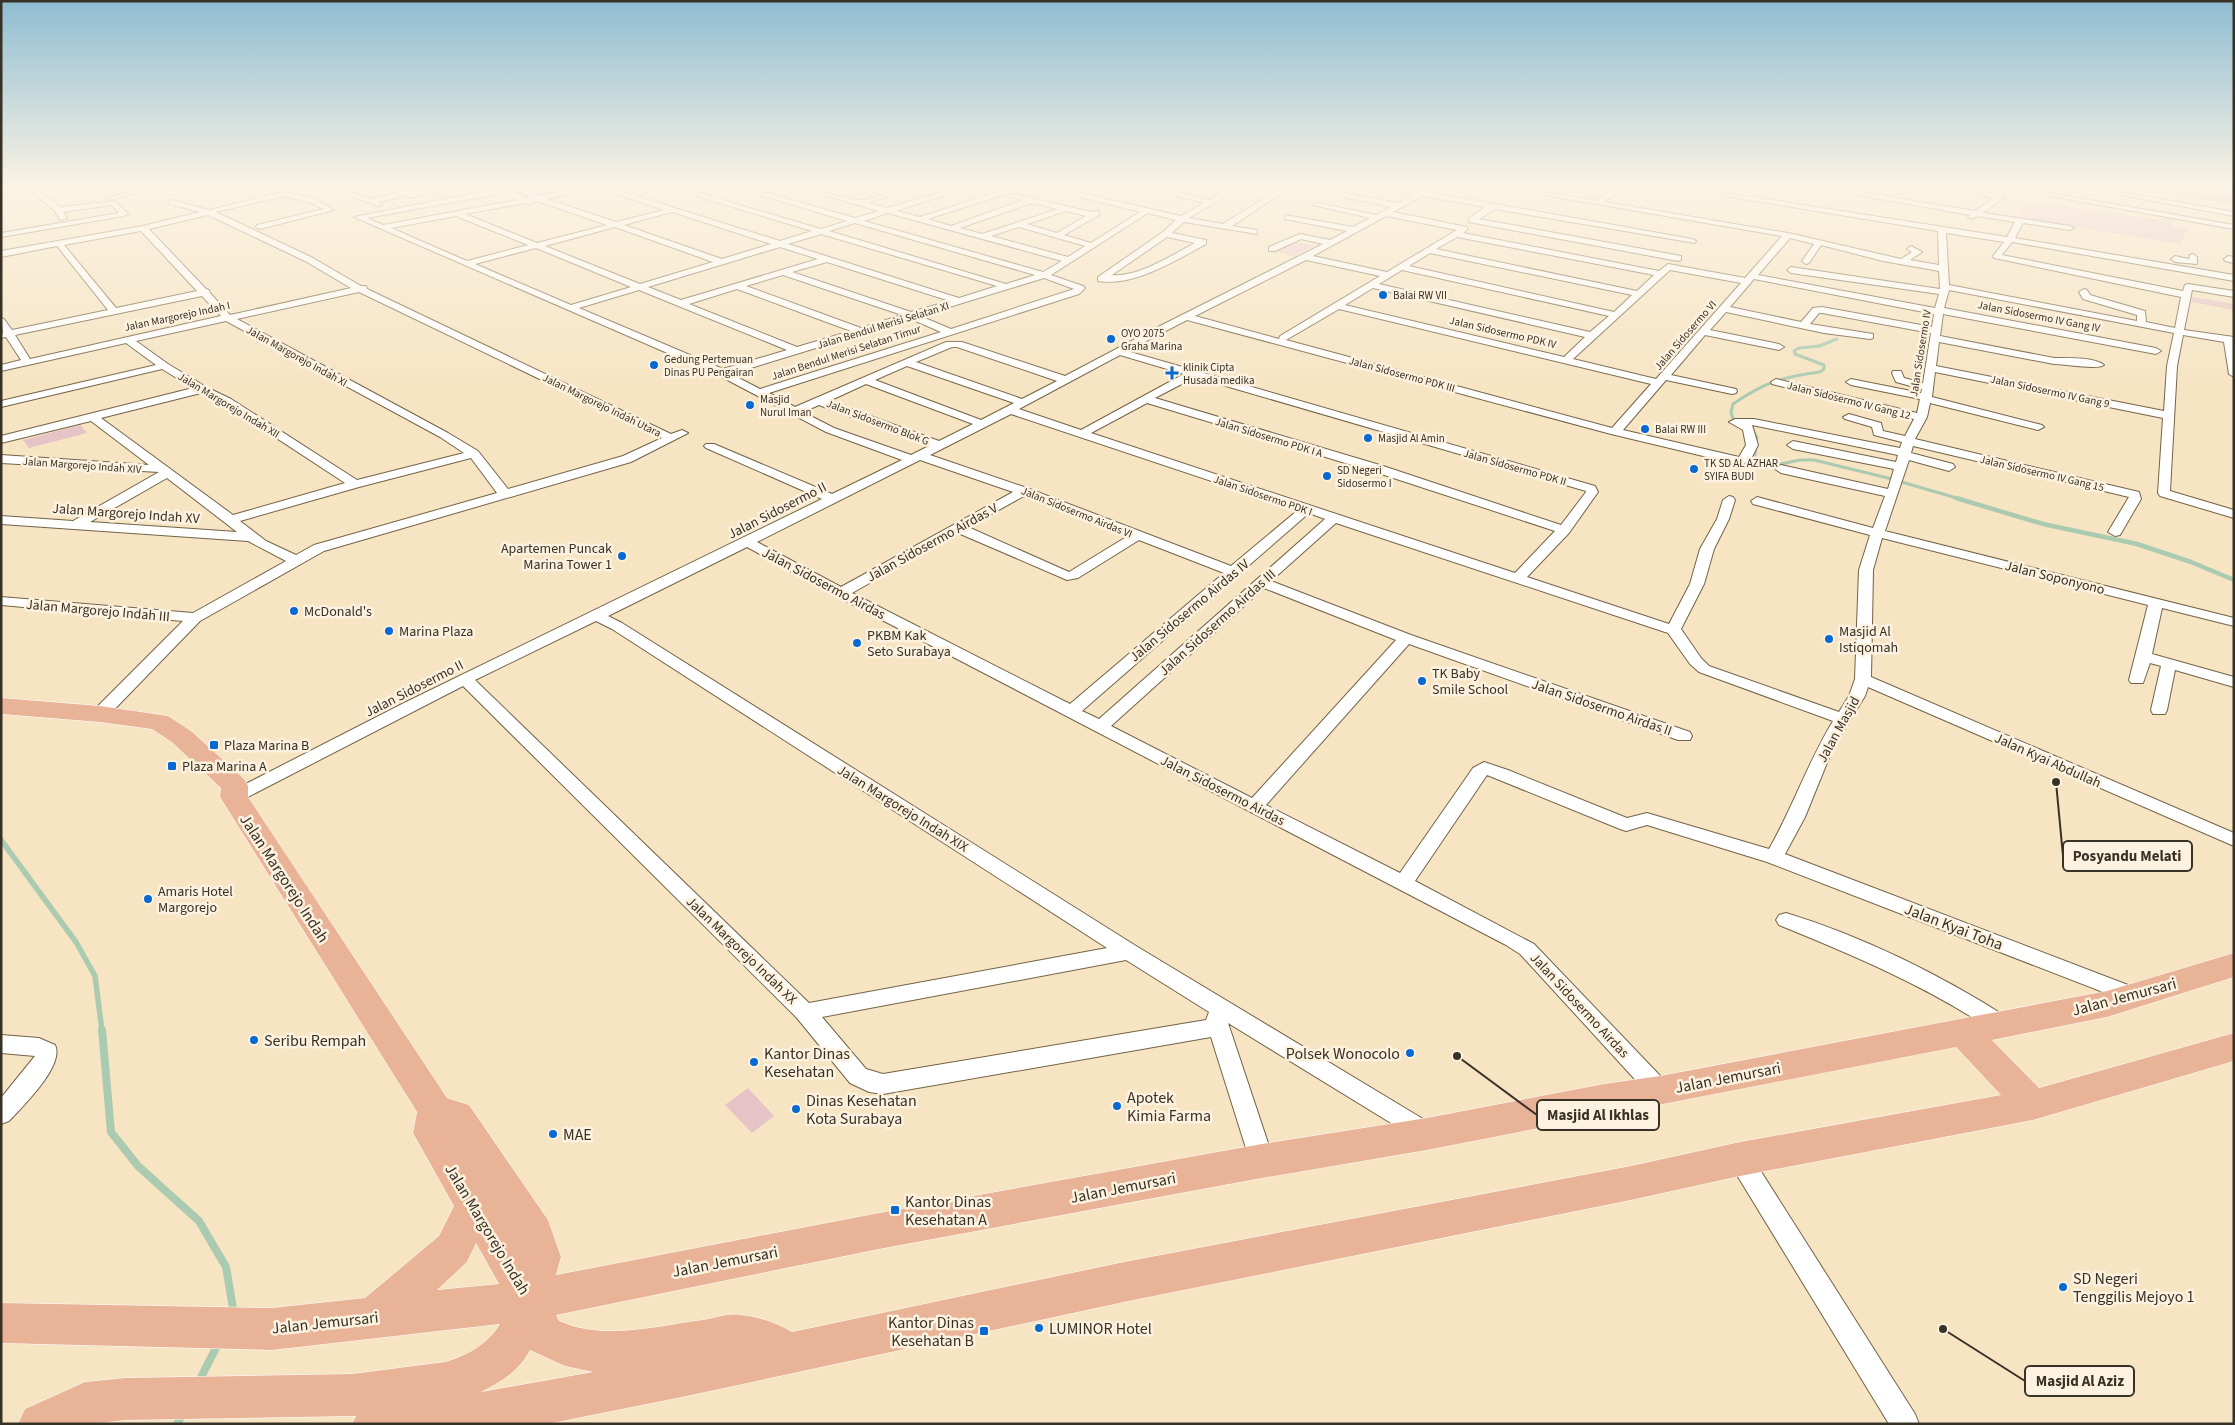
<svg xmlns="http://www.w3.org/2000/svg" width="2235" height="1425" viewBox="0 0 2235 1425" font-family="'Source Sans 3',sans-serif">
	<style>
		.green { fill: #e6c3c6 }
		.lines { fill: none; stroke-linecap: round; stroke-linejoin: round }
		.stream-far3 { stroke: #abcbb1; stroke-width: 3 }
		.stream-far2 { stroke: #abcbb1; stroke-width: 4.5 }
		.stream-far1 { stroke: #abcbb1; stroke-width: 5.5 }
		.stream { stroke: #abcbb1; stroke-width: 8 }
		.minor-casing { stroke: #736346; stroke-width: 2 }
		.primary-casing { stroke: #fff; stroke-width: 1 }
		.minor { fill: #fff; fill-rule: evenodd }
		.primary { fill: #e9b398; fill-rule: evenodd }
		.poi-dot { fill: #0769d1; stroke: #fdf2df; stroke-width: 2 }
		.labels { text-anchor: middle; stroke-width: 5; stroke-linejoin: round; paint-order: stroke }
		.far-poi-label { font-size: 11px; fill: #383125; stroke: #fdf2df; text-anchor: start }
		.far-street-label { font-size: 11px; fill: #383125; stroke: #fdf2df }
		.street-label { font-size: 14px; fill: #383125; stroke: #fdf2df }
		.poi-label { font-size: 14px; fill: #383125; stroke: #fdf2df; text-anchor: start }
		.near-street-label { font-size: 16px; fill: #383125; stroke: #fdf2df }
		.near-poi-label { font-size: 16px; fill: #383125; stroke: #fdf2df; text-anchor: start }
		.leader { fill: none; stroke: #383125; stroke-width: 2 }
		.callout-dot { fill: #383125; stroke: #fdf2df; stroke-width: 2 }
		.callout { fill: #fdf2df; stroke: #383125; stroke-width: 2 }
		.callout-label { font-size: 15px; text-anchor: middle; font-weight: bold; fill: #383125 }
	</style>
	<rect width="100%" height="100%" fill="#f6e4c3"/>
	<!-- green -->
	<path class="green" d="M2035,202L2160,220L2165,216L2176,218L2172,226L2187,229L2181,244L2019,218L2024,203L2032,204Z
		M1292,241L1314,246L1294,256L1271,250Z
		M2192,297L2234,304V310L2192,302Z
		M80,425L87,433L29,448L23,440Z
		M748,1088L774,1116L752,1133L725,1105Z"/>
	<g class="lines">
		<!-- stream-far3 -->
		<path class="stream-far3" d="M1738,421L1733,419L1731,412L1733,404C1765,382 1782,377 1820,372L1824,369V365L1795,354L1794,351L1799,348L1819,346L1837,339
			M1752,428L1757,438L1754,462L1771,466L1800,460H1814L1888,478L1960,499"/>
		<!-- stream-far2 -->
		<path class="stream-far2" d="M1956,498L2043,524L2137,544L2191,562L2234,580"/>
		<!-- stream-far1 -->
		<path class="stream-far1" d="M1,840L76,942L95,976L102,1031"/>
		<!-- stream -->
		<path class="stream" d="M102,1030L111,1132L138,1166L199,1221L226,1267L234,1314
			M198,1383L218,1344
			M177,1424L182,1415"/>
		<!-- minor casing -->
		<g class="minor-casing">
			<path id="minor" d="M27,188H36L60,207L115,201L128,214L124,216L1,237V233L119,213L112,205L63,212L67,218L60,220L55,211Z
				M143,188H157L110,200L106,198Z
				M327,188H339L370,199L419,188H423V191L453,188L410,198L407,195L378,202L382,204L378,206Z
				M501,188H525L538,196L580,188H596L547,199L616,222L664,210L599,188H611L780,241L812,231L670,188H682L821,229L847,221L737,188H749L855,218L879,211L799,188C820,188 838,198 858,200C871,202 894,188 912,188L868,203L887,208L954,188H966L896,211L920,217L1009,188H1021L1010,193L1091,212L1099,211V215L1064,235L1091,243L1140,212L1045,188H1059L1181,216L1204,203L1147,188H1161L1210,200L1230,188H1239L1189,218L1223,224L1281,188H1290L1232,226L1257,230V234L1184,222L1172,233L1206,240V244C1175,261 1133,287 1098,281V277L1163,232L1176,220L1148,213L1051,275L1083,286L1085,288L1079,294L769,393L795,407L946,342H962L1065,376L1160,326L1323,244L1301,239L1275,251H1269V247L1300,234L1330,240L1347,231L1285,219V215L1353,227L1370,218L1313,205L1317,203L1377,215L1391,207L1303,188H1319L1398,203L1414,194L1386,188L1420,191L1425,188H1435L1428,192L1692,239L1696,241L1695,243L1495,209L1479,219L1681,256V260L1678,261L1469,222V218L1486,207L1422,196L1393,212L1467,227L1468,229L1463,233L1659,271L1668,264L1745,278L1782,236L1503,188H1521L1597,201L1613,188H1622L1605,202L1788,233L1901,259L1912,252L1907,249L1911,246L1922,252L1910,260L1939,265L1938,231L1676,188H1695L2007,237L2015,222L1978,216L1972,219L1968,217L1970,215L1818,188H1836L1975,211L1994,198L1981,196L1980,194L1984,192L2005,197L1983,213L2070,226L2074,228L2070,230L2023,223L2015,238L2234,275V281L2012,242L2002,255L2183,291L2185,285L2188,284L2234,291V297L2192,290L2184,330L2234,337V377L2229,374L2224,342L2183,335L2177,366L2170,491L2234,510V518L2160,496L2158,493L2163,418L1935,372L1932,397L2042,425L2044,427L2038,430L1930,403L1927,417L1915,439L2139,492L2141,499L2120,535L2115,536L2108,532L2129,497L1913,446L1911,453L1953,464L1955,467L1949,471L1909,460L1885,531L2234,618V626L2162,608L2152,654L2234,677V687L2175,670L2167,710L2165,714H2153L2151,710L2161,666L2150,663L2143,683H2131L2129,680L2148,605L1882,538L1873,570L1871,677L2234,833V846L1868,687L1865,696L1833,748L1805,817L1785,854L2141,990L2145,996L2141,1002L2134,1004L1767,862L1647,825L1626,831L1620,829L1487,775L1415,881L1534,944L1668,1084L1671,1091L1668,1098L1660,1101L1652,1098L1533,968L1520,954L1506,945L836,596L747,547L608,616L622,623L1136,946L1433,1125L1437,1132L1433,1139L1425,1142L1417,1139L1228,1023L1274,1161L1270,1169L1262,1172L1254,1169L1250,1161L1211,1037L883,1094L869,1092L850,1083L797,1018L463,686L240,801L234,803L228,801L225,797L228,793L404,703L822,499L706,448L704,446L706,444H714L832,494L902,460L826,432L718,375L354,217ZM516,190L530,197L526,198L512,191ZM503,193L517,200L383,225L367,218ZM1002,195L1023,200L951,226L928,219ZM537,201L607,225L537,243L465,214L525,203L529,204ZM1032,203L1058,209L982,234L960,228ZM1066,211L1086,216L1057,233L1027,224ZM672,212L771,244L722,259L624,225ZM888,213L1062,261L1043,272L864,221ZM456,216L528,245L467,261L391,228ZM1386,216L1457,230L1387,272L1313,256ZM855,223L1035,275L1006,284L829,231ZM615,227L713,262L640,284L545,246ZM1019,227L1085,246L1068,257L991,236ZM1946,233L2004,242L1993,256L1994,258L2181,297L2175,328L2146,322L2145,311L2090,295L2087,290L2084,289L2079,292L2083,299L2137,315V321L1949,285ZM821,234L997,286L959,298L788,244ZM1167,237L1195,243C1174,254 1137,278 1112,275ZM1457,237L1654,275L1637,291L1436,249ZM1790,238L1814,244L1802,261L1806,264L1809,263L1821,245L1883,261L1939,271L1940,289L1791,267L1787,270L1791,273L1939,294L1935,308L1758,275ZM780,247L818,259L681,300L648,287ZM536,248L631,287L571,305L475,264ZM1430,253L1632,295L1614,312L1409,266ZM1306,260L1380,276L1280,336L1279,339L1195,316ZM827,262L950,301L911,312L792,272ZM1402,270L1609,316L1590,332L1379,284ZM1670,270L1741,283L1656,379L1573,359ZM783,275L902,315L861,328L746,286ZM1044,278L1074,289L951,329L920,316ZM1754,279L1934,314L1932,327L1822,307L1813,308L1801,322L1730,307ZM1373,288L1585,337L1564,357L1345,305ZM737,289L851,331L797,347L689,304ZM639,290L787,350L723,369L579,308ZM1949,290L2174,333L2167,366L2164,411L1936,366L1939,342L2054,364C2065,364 2098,370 2104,365C2095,357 2067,358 2054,358L1940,336L1943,314L2156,354L2161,351L2156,348L1944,308ZM1339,309L1651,384L1612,428L1286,340ZM1726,312L1824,333L1870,339L1873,338V334L1810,324L1819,313H1822L1931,333L1923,383L1904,378L1901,371H1893L1892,373L1896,382L1922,389L1921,393L1851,379L1846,382L1851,385L1920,399L1917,413L1776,379L1771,382L1772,384L1914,419L1905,436L1883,431L1881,423L1849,414L1843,417L1845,419L1872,427L1874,435L1902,442L1900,448L1754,419H1735L1729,422L1743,430L1746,445L1739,457L1623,430L1666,380L1732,394L1736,393L1737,391L1736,389L1671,375L1705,335L1779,350L1784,347L1779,344L1710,330ZM911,319L941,332L760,389L731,374ZM1187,320L1611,434L1741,465L1750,461L1758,445L1752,425L1898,455L1896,462L1793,441L1787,445L1793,449L1894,469L1888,489L1781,465L1775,469L1781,473L1885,496L1873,528L1757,497L1751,501L1753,504L1870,535L1859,570L1855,679L1849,696L1839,712L1709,666L1701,658L1681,629L1704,584L1714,549L1729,519L1735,500L1733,497L1729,496L1723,500L1717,519L1700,549L1690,584L1669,624L1527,577L1569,533L1598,492L1595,486L1127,351ZM952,347H957L1057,381L1022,399L916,362ZM1120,355L1184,374L1081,430L1019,409ZM907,366L1014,403L981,420L875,380ZM1195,377L1586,491V492L1561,525L1383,466L1155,398ZM866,384L973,424L939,441L829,401ZM1147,403L1375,472L1555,531L1515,573L1091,433ZM819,405L929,446L911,455L834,428L803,412ZM1011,414L1298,510L1231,566L1027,488L930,455ZM920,460L1013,492L841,587L757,542ZM1024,496L1128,536L1069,572L968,527ZM1309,513L1325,519L1099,719L1082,711ZM1336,523L1668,633L1690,664L1699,672L1833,721C1808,762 1793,807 1769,849L1647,813L1627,818L1508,770L1484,762L1473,768L1400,873L1266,805L1409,644L1678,740H1690L1692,736L1690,732L1411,635L1271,581ZM958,533L1067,580L1078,578L1139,540L1224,573L1070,704L852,593ZM1264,588L1396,640L1252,798L1111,726ZM596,621L612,629L1107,948L809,1003L475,680ZM1126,960L1209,1012L1206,1020L883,1074L866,1069L822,1017Z
				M1944,188H1963L1977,192L1973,194Z
				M2004,188H2021L2234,225V229Z
				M2083,188H2100L2234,212V216Z
				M283,192L314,198L334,210L260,229L256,227L257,225L323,209L309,202L283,196L216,212L311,257L361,286H366L367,289L671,434L682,430L688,433L631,462L324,551L200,621L106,718H94L92,714L94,710L183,621L1,605V597L193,613L286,561L248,541L1,524V516L73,521L159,472L1,463V455L149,465L91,421L1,443V436L193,388L162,369L1,407V401L156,365L126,343L1,371V365L21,360L6,337L1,338L3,332L1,318L4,319L12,330L108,310L57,246L1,257V251L143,226L200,212L169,204L168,202L172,200L209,210ZM208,215L305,261L351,288L230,315L210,293L209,290L206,289L149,229ZM141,231L197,291L116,308L64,245ZM359,292L662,438L623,456L508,489L478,451L448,433L237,319ZM202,296L221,316L30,359L15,335ZM226,321L440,437L464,453L357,480L231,399L206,387L168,364L136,341ZM201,393L223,403L345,483L233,515L101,418ZM471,458L497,493L314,545L296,555L266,541L240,521L359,487ZM167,478L237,532L90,522Z
				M2193,254L2197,257V264L2175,262L2171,259L2175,256L2189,259L2190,255Z
				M2228,256L2234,257V263L2225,261L2224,259Z
				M1786,913C1862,936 1941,975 2008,1018L2011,1024L2008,1030L2000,1033L1992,1030C1926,986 1853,955 1779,925L1776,920L1779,915Z
				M1,1035L39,1038L55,1045C65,1065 23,1106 9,1121L1,1124V1098L35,1056L1,1053Z
				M1740,1148L1748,1151L1915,1414L1919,1424H1889L1732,1167L1728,1159L1732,1151Z"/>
		</g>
		<!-- primary casing -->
		<g class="primary-casing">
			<path id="primary" d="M2147,188H2173L2234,198V205L2153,191Z
				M1,698L100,706L168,716L191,731L245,780L248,786V797L447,1098L469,1105L548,1220L561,1257L556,1275L879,1213L1262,1144L1427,1118L1604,1084L1660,1076L2107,991L2234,953V977L2107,1017L1992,1040L2039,1088L2234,1033V1061L2033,1120L1740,1176L1631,1200L1124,1302L682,1397L547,1424H352L356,1416L125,1420L92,1424H18L25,1409L85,1382L125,1378L352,1374L445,1362C467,1356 488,1344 500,1324L272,1350L1,1343V1303L272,1308L365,1298L439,1236L454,1206L413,1133L417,1112L220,797L221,788L173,743L152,729L100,722L1,714ZM1956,1047L2001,1095L1740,1142L1631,1166L1124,1262L792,1332C776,1323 760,1317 741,1315C729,1313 715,1318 703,1320C656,1326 604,1341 559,1321L556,1315L879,1249L1262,1178L1427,1150ZM476,1243L499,1284L437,1290L467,1262ZM530,1350L565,1366L593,1372L481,1392C501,1382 519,1371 530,1350Z"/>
		</g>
		<!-- minor -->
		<use href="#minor" class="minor"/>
		<!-- primary -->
		<use href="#primary" class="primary"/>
	</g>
	<!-- sky -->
	<linearGradient id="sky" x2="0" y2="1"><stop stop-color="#8fbdd2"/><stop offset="0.48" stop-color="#fbf3e4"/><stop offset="1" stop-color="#fbf3e4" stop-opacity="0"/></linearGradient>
	<rect width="2235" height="388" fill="url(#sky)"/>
	<!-- markers -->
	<g class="poi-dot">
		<circle cx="1383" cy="295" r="5"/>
		<circle cx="1111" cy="339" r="5"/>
		<circle cx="654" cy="365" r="5"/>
		<path d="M1169.5 365.5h5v5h5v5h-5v5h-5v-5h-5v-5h5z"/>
		<circle cx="750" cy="405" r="5"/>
		<circle cx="1645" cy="429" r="5"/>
		<circle cx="1368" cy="438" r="5"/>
		<circle cx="1694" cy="469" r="5"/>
		<circle cx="1327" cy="476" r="5"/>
		<circle cx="622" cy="556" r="5"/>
		<circle cx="294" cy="611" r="5"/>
		<circle cx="389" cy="631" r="5"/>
		<circle cx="1829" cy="639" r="5"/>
		<circle cx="857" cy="643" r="5"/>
		<circle cx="1422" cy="681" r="5"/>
		<rect x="209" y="740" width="10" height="10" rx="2.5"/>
		<rect x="167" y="761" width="10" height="10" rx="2.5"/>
		<circle cx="148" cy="899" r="5"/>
		<circle cx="254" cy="1040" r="5"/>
		<circle cx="1410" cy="1053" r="5"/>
		<circle cx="754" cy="1062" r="5"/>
		<circle cx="1117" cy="1106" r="5"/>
		<circle cx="796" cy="1109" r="5"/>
		<circle cx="553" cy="1134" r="5"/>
		<rect x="890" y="1205" width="10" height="10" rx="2.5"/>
		<circle cx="2063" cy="1287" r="5"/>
		<circle cx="1039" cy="1328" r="5"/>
		<rect x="979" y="1326" width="10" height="10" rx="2.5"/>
	</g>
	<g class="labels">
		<!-- far-poi labels -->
		<g class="far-poi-label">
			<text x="1393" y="299">Balai RW VII</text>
			<text x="1121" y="337">OYO 2075<tspan x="1121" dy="13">Graha Marina</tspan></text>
			<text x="664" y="363">Gedung Pertemuan<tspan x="664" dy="13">Dinas PU Pengairan</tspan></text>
			<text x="1183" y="371">klinik Cipta<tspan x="1183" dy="13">Husada medika</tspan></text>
			<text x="760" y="403">Masjid<tspan x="760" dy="13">Nurul Iman</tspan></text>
			<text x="1655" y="433">Balai RW III</text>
			<text x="1378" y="442">Masjid Al Amin</text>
			<text x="1704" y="467">TK SD AL AZHAR<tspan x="1704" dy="13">SYIFA BUDI</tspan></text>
			<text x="1337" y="474">SD Negeri<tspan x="1337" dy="13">Sidosermo I</tspan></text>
		</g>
		<!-- far-street labels -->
		<g class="far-street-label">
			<text transform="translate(177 316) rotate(-12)" y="4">Jalan Margorejo Indah I</text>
			<text transform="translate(2039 316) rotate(11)" y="4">Jalan Sidosermo IV Gang IV</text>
			<text transform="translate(883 325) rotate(-17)" y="4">Jalan Bendul Merisi Selatan XI</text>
			<text transform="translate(1503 332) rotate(13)" y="4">Jalan Sidosermo PDK IV</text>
			<text transform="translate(1685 335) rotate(-49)" y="4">Jalan Sidosermo VI</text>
			<text transform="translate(846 352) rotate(-18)" y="4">Jalan Bendul Merisi Selatan Timur</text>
			<text transform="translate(1920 353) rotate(-81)" y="4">Jalan Sidosermo IV</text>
			<text transform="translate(297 356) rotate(29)" y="4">Jalan Margorejo Indah XI</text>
			<text transform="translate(1402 374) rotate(15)" y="4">Jalan Sidosermo PDK III</text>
			<text transform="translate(2050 391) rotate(12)" y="4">Jalan Sidosermo IV Gang 9</text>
			<text transform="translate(1849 400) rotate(14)" y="4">Jalan Sidosermo IV Gang 12</text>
			<text transform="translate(229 405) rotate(31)" y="4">Jalan Margorejo Indah XII</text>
			<text transform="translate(602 405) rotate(26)" y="4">Jalan Margorejo Indah Utara</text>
			<text transform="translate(878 422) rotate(21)" y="4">Jalan Sidosermo Blok G</text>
			<text transform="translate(1269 437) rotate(17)" y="4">Jalan Sidosermo PDK I A</text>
			<text transform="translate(82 465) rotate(4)" y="4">Jalan Margorejo Indah XIV</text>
			<text transform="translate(1515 467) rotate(16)" y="4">Jalan Sidosermo PDK II</text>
			<text transform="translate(2042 473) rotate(13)" y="4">Jalan Sidosermo IV Gang 15</text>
			<text transform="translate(1263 495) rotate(19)" y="4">Jalan Sidosermo PDK I</text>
			<text transform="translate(1077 512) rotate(22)" y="4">Jalan Sidosermo Airdas VI</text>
		</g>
		<!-- street labels -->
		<g class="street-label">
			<text transform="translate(777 510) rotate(-27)" y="5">Jalan Sidosermo II</text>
			<text transform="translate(126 513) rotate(4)" y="5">Jalan Margorejo Indah XV</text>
			<text transform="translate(932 542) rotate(-29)" y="5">Jalan Sidosermo Airdas V</text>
			<text transform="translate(2055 577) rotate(14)" y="5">Jalan Soponyono</text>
			<text transform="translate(824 583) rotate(28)" y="5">Jalan Sidosermo Airdas</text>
			<text transform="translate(98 610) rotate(5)" y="5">Jalan Margorejo Indah III</text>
			<text transform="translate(1189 610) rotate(-40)" y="5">Jalan Sidosermo Airdas IV</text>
			<text transform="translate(1217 622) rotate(-42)" y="5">Jalan Sidosermo Airdas III</text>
			<text transform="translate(414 688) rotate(-27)" y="5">Jalan Sidosermo II</text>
			<text transform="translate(1602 707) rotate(19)" y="5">Jalan Sidosermo Airdas II</text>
			<text transform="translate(1838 729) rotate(-61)" y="5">Jalan Masjid</text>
			<text transform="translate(2048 760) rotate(24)" y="5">Jalan Kyai Abdullah</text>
			<text transform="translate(1223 790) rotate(27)" y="5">Jalan Sidosermo Airdas</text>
			<text transform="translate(903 808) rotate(32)" y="5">Jalan Margorejo Indah XIX</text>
			<text transform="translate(742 950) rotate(44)" y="5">Jalan Margorejo Indah XX</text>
			<text transform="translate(1580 1005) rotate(47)" y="5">Jalan Sidosermo Airdas</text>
		</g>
		<!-- poi labels -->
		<g class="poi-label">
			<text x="612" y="553" text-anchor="end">Apartemen Puncak<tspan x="612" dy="16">Marina Tower 1</tspan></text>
			<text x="304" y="616">McDonald's</text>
			<text x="399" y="636">Marina Plaza</text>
			<text x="1839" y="636">Masjid Al<tspan x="1839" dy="16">Istiqomah</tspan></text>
			<text x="867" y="640">PKBM Kak<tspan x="867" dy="16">Seto Surabaya</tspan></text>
			<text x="1432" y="678">TK Baby<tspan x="1432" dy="16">Smile School</tspan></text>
			<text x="224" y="750">Plaza Marina B</text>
			<text x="182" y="771">Plaza Marina A</text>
			<text x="158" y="896">Amaris Hotel<tspan x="158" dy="16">Margorejo</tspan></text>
		</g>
		<!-- near-street labels -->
		<g class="near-street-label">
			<text transform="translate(285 878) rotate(57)" y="6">Jalan Margorejo Indah</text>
			<text transform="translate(1954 926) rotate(21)" y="6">Jalan Kyai Toha</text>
			<text transform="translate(2124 996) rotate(-15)" y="6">Jalan Jemursari</text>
			<text transform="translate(1728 1077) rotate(-11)" y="6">Jalan Jemursari</text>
			<text transform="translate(1123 1187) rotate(-11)" y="6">Jalan Jemursari</text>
			<text transform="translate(488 1229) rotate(59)" y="6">Jalan Margorejo Indah</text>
			<text transform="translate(725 1261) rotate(-11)" y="6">Jalan Jemursari</text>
			<text transform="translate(325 1322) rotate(-6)" y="6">Jalan Jemursari</text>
		</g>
		<!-- near-poi labels -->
		<g class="near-poi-label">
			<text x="264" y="1046">Seribu Rempah</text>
			<text x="764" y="1059">Kantor Dinas<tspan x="764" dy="18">Kesehatan</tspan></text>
			<text x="1400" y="1059" text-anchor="end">Polsek Wonocolo</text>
			<text x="1127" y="1103">Apotek<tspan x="1127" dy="18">Kimia Farma</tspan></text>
			<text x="806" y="1106">Dinas Kesehatan<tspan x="806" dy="18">Kota Surabaya</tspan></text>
			<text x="563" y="1140">MAE</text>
			<text x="905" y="1207">Kantor Dinas<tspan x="905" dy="18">Kesehatan A</tspan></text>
			<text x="2073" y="1284">SD Negeri<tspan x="2073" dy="18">Tenggilis Mejoyo 1</tspan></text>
			<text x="974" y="1328" text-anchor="end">Kantor Dinas<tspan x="974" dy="18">Kesehatan B</tspan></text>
			<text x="1049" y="1334">LUMINOR Hotel</text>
		</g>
	</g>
	<!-- callouts -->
	<path class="leader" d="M2056 782L2063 856M1457 1056L1537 1115M1943 1329L2025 1381"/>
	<g class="callout-dot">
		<circle cx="2056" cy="782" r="5"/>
		<circle cx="1457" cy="1056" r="5"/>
		<circle cx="1943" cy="1329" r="5"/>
	</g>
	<g class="callout">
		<rect x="2063" y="841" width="129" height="30" rx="5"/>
		<rect x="1537" y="1100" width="122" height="30" rx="5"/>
		<rect x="2025" y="1366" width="109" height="30" rx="5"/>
	</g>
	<g class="callout-label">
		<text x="2127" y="861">Posyandu Melati</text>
		<text x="1598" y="1120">Masjid Al Ikhlas</text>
		<text x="2080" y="1386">Masjid Al Aziz</text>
	</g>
	<!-- border -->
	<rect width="2235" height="1425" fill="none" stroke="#383125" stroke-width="5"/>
</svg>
